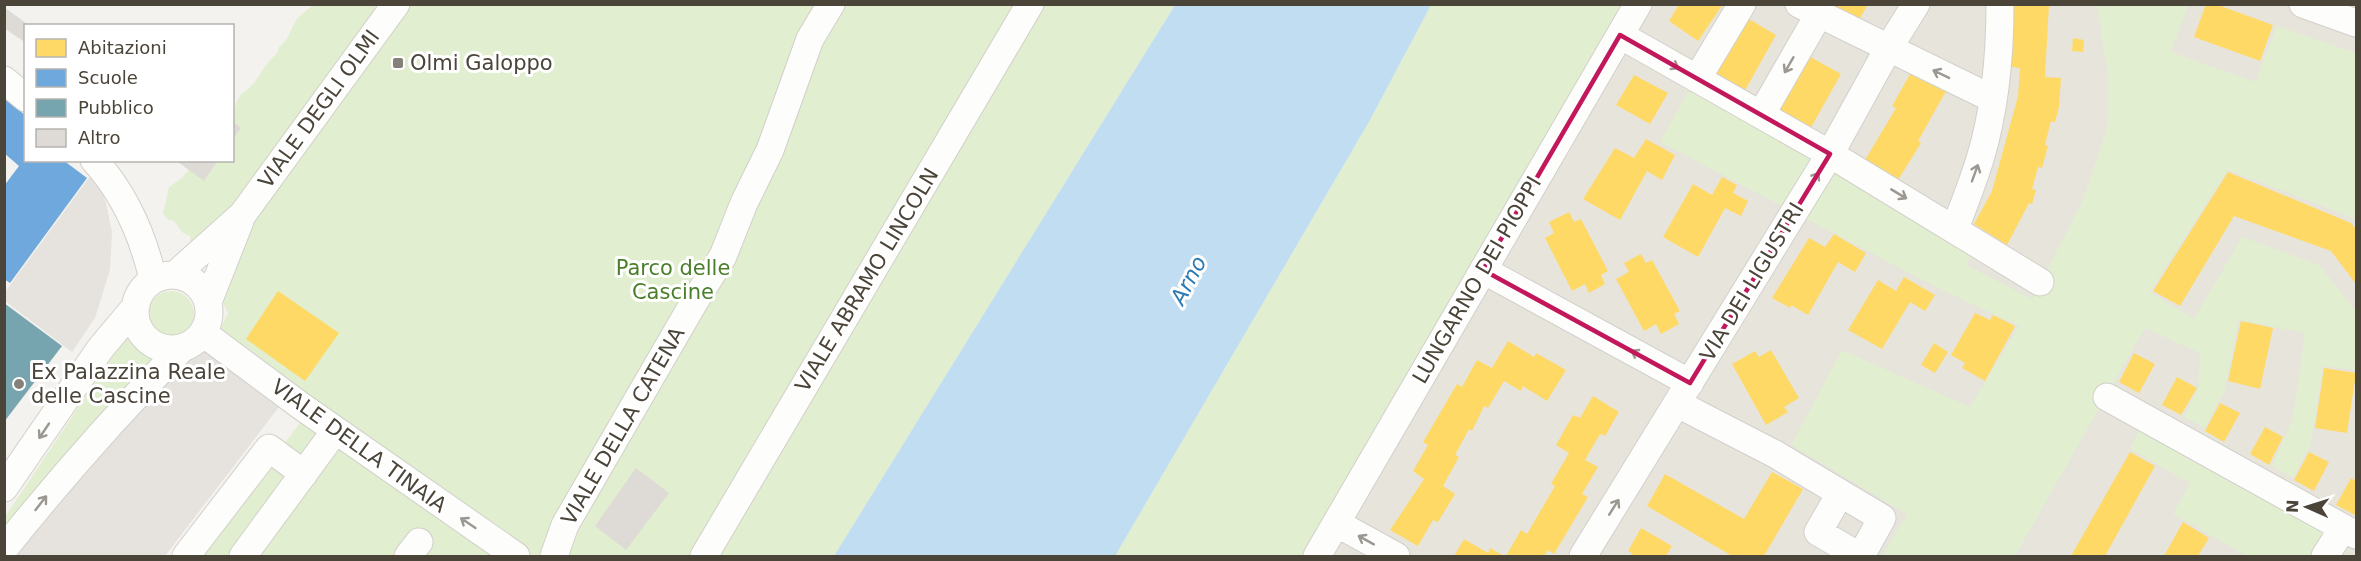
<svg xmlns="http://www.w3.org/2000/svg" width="2361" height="561" viewBox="0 0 2361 561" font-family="'DejaVu Sans',sans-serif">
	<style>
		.residential { fill: #e7e4dc }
		.green { fill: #e1eecf }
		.parking { fill: #e6e3df }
		.water { fill: #c0ddf1 }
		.homes { fill: #ffd966 }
		.schools { fill: #6fa8dc }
		.public { fill: #76a5af }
		.building { fill: #dedbd6 }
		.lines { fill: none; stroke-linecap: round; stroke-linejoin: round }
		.minor-casing { stroke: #d2d0cb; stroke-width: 29 }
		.minor { stroke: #fdfdfc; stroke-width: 27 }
		.oneway { stroke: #9b9791 }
		.marked { fill: none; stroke: #c2185b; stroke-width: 4.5; stroke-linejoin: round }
		.poi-dot { fill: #868178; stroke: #fff; stroke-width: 2 }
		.labels { text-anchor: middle; stroke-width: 6; stroke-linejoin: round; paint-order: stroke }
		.poi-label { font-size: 21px; fill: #4b4439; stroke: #fff; text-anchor: start }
		.street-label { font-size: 21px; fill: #4b4439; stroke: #fff }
		.park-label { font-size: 21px; fill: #4a7f2a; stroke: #fff }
		.water-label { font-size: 22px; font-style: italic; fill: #2e7ab2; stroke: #fff }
	</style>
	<rect width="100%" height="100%" fill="#f4f2ee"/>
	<!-- residential -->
	<path class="residential" d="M1626,5H2356V556H1305Z"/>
	<!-- green -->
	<path class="green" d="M312,5H1175L834,556H199L303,419L220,329L228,313L218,292L211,262L191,245L190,236L183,233L174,221L169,220L163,214L169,187L182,178L197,161L232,160C233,140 228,114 240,96C243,92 247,90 250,87C257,81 261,72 266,65C271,58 277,56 279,47C290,39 290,28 298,18C302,13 308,10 312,5Z
		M1431,5H1626L1305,556H1115L1370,120Z
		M2097,5H2188L2171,52L2255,82L2277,26L2356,53V219L2228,170L2150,292L2194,319L2242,237L2319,265L2356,311V370L2323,366L2311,443L2293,478L2272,466L2293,418L2305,333L2239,320L2224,392L2205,428L2184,417L2198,388L2200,353L2145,328L2015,556H1882L1907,514L1791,445L1842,350L1970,407L2019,326L1938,288L1660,142L1690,88L1975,248L1966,265L2032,299L2081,204L2107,129L2108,76Z
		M148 314a23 23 0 1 1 46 0a23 23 0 1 1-46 0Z
		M128,333L155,353V356L5,528V517Z
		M2141,426L2334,532L2319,556H2247L2173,514L2190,483L2130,449Z"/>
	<!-- parking -->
	<path class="parking" d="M91,175L99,186L106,203L112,232L110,270L95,318L72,352L5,301V292Z
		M207,347L282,403L165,556H11L181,363Z"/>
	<!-- water -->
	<path class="water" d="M1175,5H1431L1370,120L1115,556H834Z"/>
	<!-- homes -->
	<path class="homes" d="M1679,4H1723L1698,41L1669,21Z
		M1816,4H1868L1855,27Z
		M2009,4H2049L2045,77L2061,78L2059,107L2055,122L2051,121L2045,145L2048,146L2042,168L2038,167L2032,189L2036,190L2032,204L2029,203L2007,245L1974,224L1992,191L2018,96L2020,68L2007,66Z
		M2206,4H2215L2273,25L2260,61L2194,37Z
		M1742,15L1776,35L1743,94L1708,73Z
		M2073,38L2084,40L2083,52L2072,51Z
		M1805,54L1841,74L1809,131L1774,110Z
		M1914,67L1950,84L1918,141L1921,143L1898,180L1865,160L1896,108L1892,106Z
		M1634,75L1668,93L1650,124L1616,105Z
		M1646,139L1675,155L1662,180L1647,171L1620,220L1583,199L1615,148L1634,158Z
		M2228,172L2351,223L2356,229V284L2331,251L2234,216L2180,306L2153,291Z
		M1722,177L1737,185L1733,193L1748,201L1741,216L1725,208L1698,257L1663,237L1693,184L1712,195Z
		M1569,212L1574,222L1581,219L1608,271L1601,275L1605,284L1589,293L1585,284L1572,291L1545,238L1554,233L1549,222Z
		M1834,234L1866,253L1855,272L1838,262L1808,315L1791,305L1790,308L1772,298L1809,238L1825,247Z
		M1641,254L1646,263L1652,260L1680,311L1674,314L1679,324L1661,334L1656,324L1644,331L1616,279L1629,272L1624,263Z
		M1904,277L1935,295L1925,311L1910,302L1882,349L1848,330L1878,280L1896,291Z
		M278,291L339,333L305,381L246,339Z
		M1975,313L1990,320L1993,315L2015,326L1985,381L1962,368L1965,363L1951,355Z
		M2241,321L2273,328L2260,389L2228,381Z
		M1508,341L1534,357L1536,353L1566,370L1547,401L1523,386L1521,391L1504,381L1488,408L1484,406L1472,431L1469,429L1455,455L1459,457L1443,486L1455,494L1438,522L1433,520L1418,546L1390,530L1424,479L1413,471L1428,445L1423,442L1457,384L1462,387L1477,360L1492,368Z
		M1934,343L1948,352L1935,373L1921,365Z
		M1771,350L1799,398L1784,407L1788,412L1766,425L1732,364L1755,351L1759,357Z
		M2134,353L2155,364L2139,393L2119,382Z
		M2324,368L2356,373L2347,433L2315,428Z
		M2177,377L2197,388L2181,415L2162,405Z
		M1593,396L1619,412L1605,436L1600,434L1585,460L1598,467L1582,494L1588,497L1554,554L1548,550L1544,556H1506L1521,530L1527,534L1555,486L1551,484L1569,453L1556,445L1573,415L1580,418Z
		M2220,403L2240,413L2224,442L2205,431Z
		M2265,427L2283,437L2269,465L2250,454Z
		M2130,452L2155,466L2105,556H2071Z
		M2309,452L2329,462L2314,491L2294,480Z
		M1772,472L1803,489L1764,556H1732L1647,506L1665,474L1744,519Z
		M2351,478L2356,481V512L2355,515L2336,505Z
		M2183,522L2209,538L2198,556H2164Z
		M1641,528L1672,546L1666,556H1630L1632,553L1628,551Z
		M1464,539L1488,553L1490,548L1504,556H1454Z"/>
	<!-- schools -->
	<path class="schools" d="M4,98L26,116V160H63L87,178L10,283L4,279V186L19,166L4,153Z"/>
	<!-- public -->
	<path class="public" d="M4,303L62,346L4,422Z"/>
	<!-- building -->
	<path class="building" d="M4,7L30,26H26V43L4,28Z
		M232,121L241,128L232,140Z
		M175,160H218L204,181Z
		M636,468L669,493L626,550L595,526Z"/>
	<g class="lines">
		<!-- minor casing -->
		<g class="minor-casing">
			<path id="minor" d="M1799,4L1993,99
				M2303,4L2356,23
				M1620,35L1830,154L2040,282
				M1697,79L1742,4
				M4,80L26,98
				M1761,115L1819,14
				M94,160C124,193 143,236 153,279
				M1955,228C1964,205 1973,182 1980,159C1995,110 2000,56 2000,4
				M1483,270L1690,383
				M176,274L243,214L396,4
				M135 312a37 37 0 1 1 74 0a37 37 0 1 1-74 0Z
				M208,302L240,221
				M203,333L301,406L516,556
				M2107,397L2356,535
				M1678,404L1775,454L1882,518L1861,556
				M4,488L100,349L136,306
				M1840,494L1818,532L1859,556
				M1336,523L1396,556
				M4,549C60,479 119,412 182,348
				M186,556L269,448L304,474
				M243,556L335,431
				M408,556L419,542
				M554,556L565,525L696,299L723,256L744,203L770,150L810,39L831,4
				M704,556L1030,4
				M1317,556L1638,4
				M1583,556L1830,154L1888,49L1916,4
				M2325,556L2343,528"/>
		</g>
		<!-- minor -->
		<use href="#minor" class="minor"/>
	</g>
	<!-- one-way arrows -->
	<defs><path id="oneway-shaft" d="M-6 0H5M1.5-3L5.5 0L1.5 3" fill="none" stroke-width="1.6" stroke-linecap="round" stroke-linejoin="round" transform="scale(1.5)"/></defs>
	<g class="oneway">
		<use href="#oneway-shaft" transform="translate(1671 64) rotate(30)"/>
		<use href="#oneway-shaft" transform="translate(1789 65) rotate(120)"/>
		<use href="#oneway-shaft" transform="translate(1941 74) rotate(-154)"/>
		<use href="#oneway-shaft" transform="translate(1975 173) rotate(-70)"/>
		<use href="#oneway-shaft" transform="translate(1814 180) rotate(-58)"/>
		<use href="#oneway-shaft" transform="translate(1899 194) rotate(31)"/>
		<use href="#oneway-shaft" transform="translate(1639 355) rotate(-151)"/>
		<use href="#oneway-shaft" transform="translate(44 431) rotate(124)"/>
		<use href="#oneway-shaft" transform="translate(41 503) rotate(-52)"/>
		<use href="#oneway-shaft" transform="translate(1614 507) rotate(-58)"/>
		<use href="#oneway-shaft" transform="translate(468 523) rotate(-146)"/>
		<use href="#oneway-shaft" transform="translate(1366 540) rotate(-151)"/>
	</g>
	<!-- marked area -->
	<path class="marked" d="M1620,35L1830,154L1690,383L1483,270Z"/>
	<!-- markers -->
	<g class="poi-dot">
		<rect x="392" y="57" width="12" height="12" rx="3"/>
		<circle cx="19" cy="384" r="6"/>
	</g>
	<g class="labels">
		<!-- poi labels -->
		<g class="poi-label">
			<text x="410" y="70">Olmi Galoppo</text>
			<text x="31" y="379">Ex Palazzina Reale<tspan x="31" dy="24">delle Cascine</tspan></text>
		</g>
		<!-- street labels -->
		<g class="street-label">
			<text transform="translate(319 109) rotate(-54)" y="7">VIALE DEGLI OLMI</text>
			<text transform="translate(867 280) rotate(-59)" y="7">VIALE ABRAMO LINCOLN</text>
			<text transform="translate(1477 280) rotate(-60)" y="7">LUNGARNO DEI PIOPPI</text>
			<text transform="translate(1752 282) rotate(-59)" y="7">VIA DEI LIGUSTRI</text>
			<text transform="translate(623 426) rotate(-60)" y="7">VIALE DELLA CATENA</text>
			<text transform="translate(359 446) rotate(36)" y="7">VIALE DELLA TINAIA</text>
		</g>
		<!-- park labels -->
		<g class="park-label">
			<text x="673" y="275">Parco delle<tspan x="673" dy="24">Cascine</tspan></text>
		</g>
		<!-- water labels -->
		<g class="water-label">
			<text transform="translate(1188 280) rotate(-62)" y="8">Arno</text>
		</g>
	</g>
	<!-- border -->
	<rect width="2361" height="561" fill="none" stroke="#4b4439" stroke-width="12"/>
	<!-- legend -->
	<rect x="24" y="24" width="210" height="138" fill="#ffffff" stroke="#b7b4b0" stroke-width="1.5"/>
	<rect x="36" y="39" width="30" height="18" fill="#ffd966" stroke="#b7b4b0" stroke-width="1.5"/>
	<text x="78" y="54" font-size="18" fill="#4b4439">Abitazioni</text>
	<rect x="36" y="69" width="30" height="18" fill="#6fa8dc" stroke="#b7b4b0" stroke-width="1.5"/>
	<text x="78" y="84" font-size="18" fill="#4b4439">Scuole</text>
	<rect x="36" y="99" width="30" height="18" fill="#76a5af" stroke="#b7b4b0" stroke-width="1.5"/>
	<text x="78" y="114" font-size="18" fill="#4b4439">Pubblico</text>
	<rect x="36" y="129" width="30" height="18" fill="#dedbd6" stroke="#b7b4b0" stroke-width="1.5"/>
	<text x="78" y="144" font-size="18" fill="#4b4439">Altro</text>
	<!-- north arrow -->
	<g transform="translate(2307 507) rotate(273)" stroke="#ffffff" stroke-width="4.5" paint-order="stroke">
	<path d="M0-4.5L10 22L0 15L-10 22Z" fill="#4b4439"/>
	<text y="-9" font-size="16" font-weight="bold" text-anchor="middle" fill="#4b4439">N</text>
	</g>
</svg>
